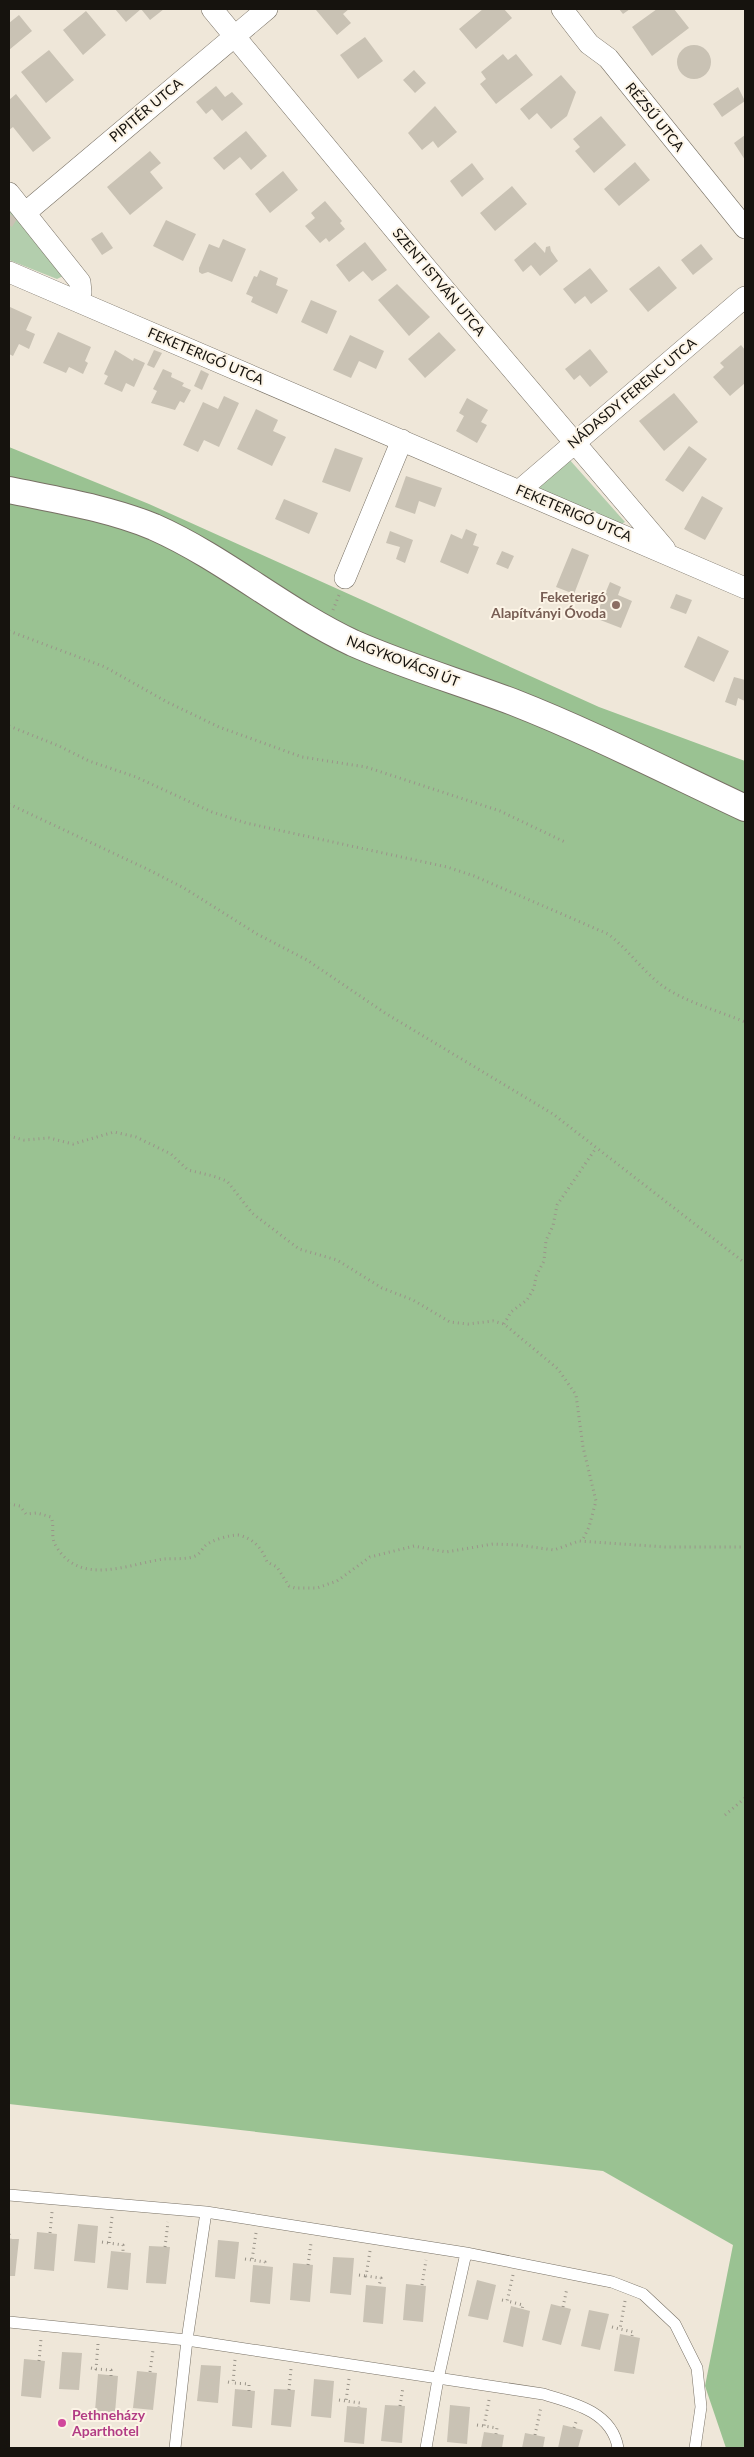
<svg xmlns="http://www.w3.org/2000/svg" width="754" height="2457" viewBox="0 0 754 2457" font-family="Lato,sans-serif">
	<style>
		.green { fill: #b3cead }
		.forest { fill: #9ac292 }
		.building { fill: #c9c2b4 }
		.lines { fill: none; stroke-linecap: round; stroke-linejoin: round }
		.service-casing { stroke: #787165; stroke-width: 12 }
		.minor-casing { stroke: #787165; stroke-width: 22 }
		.tertiary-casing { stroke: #787165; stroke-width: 28 }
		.path { stroke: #9a9489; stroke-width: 3; stroke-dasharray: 1 4; stroke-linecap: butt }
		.service { stroke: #fff; stroke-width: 11 }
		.minor { stroke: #fff; stroke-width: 21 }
		.tertiary { stroke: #fff; stroke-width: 26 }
		.education-dot { fill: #8d6e63; stroke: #fcf4e6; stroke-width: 2 }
		.hotel-dot { fill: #d1479c; stroke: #fcf4e6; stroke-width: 2 }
		.labels { text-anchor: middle; stroke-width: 4; stroke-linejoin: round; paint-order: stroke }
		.street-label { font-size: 14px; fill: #16130e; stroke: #fcf4e6 }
		.education-label { font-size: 14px; font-weight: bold; fill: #785e54; stroke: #fcf4e6; text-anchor: end }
		.hotel-label { font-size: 14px; font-weight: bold; fill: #b23c85; stroke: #fcf4e6; text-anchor: start }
	</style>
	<rect width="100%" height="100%" fill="#efe7d9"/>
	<!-- green -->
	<path class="green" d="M9,206L63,276L57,279L9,260Z
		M568,458L625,522L619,525L534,488Z"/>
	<!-- forest -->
	<path class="forest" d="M9,447L149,504L599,707L745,761V2448H726L705,2386L733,2245L603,2171L9,2104Z"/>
	<!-- building -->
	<path class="building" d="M115,9H164L150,20L141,9L126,22Z
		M318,9H349L343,14L351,23L337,35L316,10Z
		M483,9H504L512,18L476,49L459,29Z
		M619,9H630L623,14Z
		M657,9H674L689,28L652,56L632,27Z
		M86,11L106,35L83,55L63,30Z
		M19,15L32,31L9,50V23Z
		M365,37L383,61L358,79L340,55Z
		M677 62a17 17 0 1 1 34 0a17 17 0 1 1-34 0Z
		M49,50L74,80L46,103L21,72Z
		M503,54L508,60L516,54L533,75L496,104L480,84L486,79L481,72Z
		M414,70L426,83L415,93L403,80Z
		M561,75L576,92L567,116L551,129L537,113L529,120L520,109Z
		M216,86L225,97L232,92L243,104L222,121L212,109L206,114L196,102Z
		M738,87L745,101L722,117L713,104Z
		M16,94L51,138L33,152L13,127L9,130V100Z
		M435,106L457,132L438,148L433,141L422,150L408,133Z
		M601,116L626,145L594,173L575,151L580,147L573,139Z
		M246,131L267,156L251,170L240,157L224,170L213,158Z
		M745,135V160L734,143Z
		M150,151L161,163L150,172L163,188L130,215L107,187Z
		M635,162L650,180L619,206L604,189Z
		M472,163L484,179L462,197L450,181Z
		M283,171L298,190L270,213L255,194Z
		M512,186L527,204L495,231L480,213Z
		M325,201L342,221L340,223L345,229L329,242L326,238L320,243L305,226L315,218L311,213Z
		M10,214L17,219L12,227L9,225Z
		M166,220L196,234L183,261L153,246Z
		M102,232L113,248L102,255L91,239Z
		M223,239L246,249L232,282L208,272L202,274L199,272V268L209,244L219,248Z
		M365,242L387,270L372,281L363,271L349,282L336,265Z
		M535,242L545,253L546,247L550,246L551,251L558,261L540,276L531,265L523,272L514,260Z
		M701,244L713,259L693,275L681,260Z
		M659,266L677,288L648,312L629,289Z
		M590,268L608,291L591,304L585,296L575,304L563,289Z
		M260,270L278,278L276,285L288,290L277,314L251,302L253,297L246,294L254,276L257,277Z
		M397,284L430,317L409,336L378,300Z
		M311,300L337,311L327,334L301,322Z
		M10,307L32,317L26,330L35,334L29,349L19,344L13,356L9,354Z
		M58,332L91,347L85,361L88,363L83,374L69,367L66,373L43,363Z
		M439,332L456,350L425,378L408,359Z
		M350,335L384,351L376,369L359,361L351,378L333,370Z
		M741,345L745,350V383L730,396L713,377L724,367L720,363Z
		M590,349L608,372L590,387L580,375L574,380L565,369Z
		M115,350L133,361L134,358L145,363L134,387L126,383L122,392L104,384L108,376L104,374Z
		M154,350L162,353L154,368L147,365Z
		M163,369L172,373L171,377L184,383L182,386L191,390L184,403L180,401L175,410L151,403L157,391L153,389Z
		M201,370L209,374L202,390L194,386Z
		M674,393L698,422L664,451L639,421Z
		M224,396L239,403L219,447L204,440L198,452L183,445L203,402L218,409Z
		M467,398L488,410L481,422L487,425L477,443L456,431L464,416L459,413Z
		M256,409L278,420L273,431L286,437L272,466L237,449Z
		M689,446L707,459L683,492L665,480Z
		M335,448L363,458L350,492L322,482Z
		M406,476L442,488L435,507L419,501L415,514L395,507Z
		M702,496L723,508L705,540L684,529Z
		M284,499L318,513L309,534L275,519Z
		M466,529L477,534L473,545L479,547L468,574L440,562L451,534L462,539Z
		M390,531L413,540L405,563L396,559L400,547L386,543Z
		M572,548L589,555L574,594L556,587Z
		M502,551L514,556L508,569L496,564Z
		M610,582L621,587L618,595L632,601L621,628L595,618Z
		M676,594L692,600L686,614L670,608Z
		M698,636L729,651L714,682L684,667Z
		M734,677L745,680V701L738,698L736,706L725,702Z
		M78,2224L98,2226L95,2263L74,2261Z
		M37,2232L57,2234L54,2271L34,2269Z
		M9,2239H19L15,2276H9Z
		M218,2240L239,2242L235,2279L215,2277Z
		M149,2246L170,2247L166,2284L146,2283Z
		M111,2251L131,2253L128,2290L107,2288Z
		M333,2257L354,2258L351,2295L330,2293Z
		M293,2263L313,2265L310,2302L290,2300Z
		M253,2265L273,2267L270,2304L250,2302Z
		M477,2280L496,2285L488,2320L468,2316Z
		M406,2284L426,2286L423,2322L403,2320Z
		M366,2285L386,2287L383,2324L363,2322Z
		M551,2304L571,2309L561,2345L542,2340Z
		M511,2306L530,2311L523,2347L503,2342Z
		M589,2310L609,2314L600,2350L581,2346Z
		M620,2334L640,2338L634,2374L614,2371Z
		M62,2352L82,2353L79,2390L59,2389Z
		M24,2359L45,2361L41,2398L21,2396Z
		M201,2365L221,2366L218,2403L197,2401Z
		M137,2371L157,2373L153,2410L133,2408Z
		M98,2374L118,2376L115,2413L95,2411Z
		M314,2379L334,2381L331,2418L311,2416Z
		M235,2389L255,2391L252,2428L232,2426Z
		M274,2389L295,2390L291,2427L271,2425Z
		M385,2405L405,2406L402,2443L381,2441Z
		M450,2405L470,2407L467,2444L447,2442Z
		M347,2406L367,2408L364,2444L344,2442Z
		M563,2425L583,2430L578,2448H558Z
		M484,2432L504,2435L502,2448H481Z
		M525,2433L545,2437L543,2448H522Z"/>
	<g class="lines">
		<!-- service casing -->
		<g class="service-casing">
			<path id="service" d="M9,2195L206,2212L466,2253L612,2282L643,2294L675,2324L697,2368L701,2407L695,2448
				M9,2322L187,2340L543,2394C574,2403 612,2412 618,2448
				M175,2448L187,2340L206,2212
				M426,2448L438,2379L466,2253"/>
		</g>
		<!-- minor casing -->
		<g class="minor-casing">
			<path id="minor" d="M212,9L428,270L665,549
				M562,9L589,44L608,58L745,228
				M9,193L80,282L81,292L78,301
				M25,213L267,9
				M9,272L745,588
				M520,490L745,297
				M345,578L402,440"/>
		</g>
		<!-- tertiary casing -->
		<g class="tertiary-casing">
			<path id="tertiary" d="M9,490C57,500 108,508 154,527C224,558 283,610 353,643C405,666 460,682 513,702C592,733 668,772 745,808"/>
		</g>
		<!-- path -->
		<path class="path" d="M333,610L339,595
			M9,631L105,667L167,702L219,727L302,757L366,767L500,811L567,843
			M9,726L59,746L89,761L136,777L212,812L246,823L447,867L474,876L608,934C629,950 643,972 664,987C688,1003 719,1011 745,1022
			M9,804L147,869L184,888L257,934L307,960L385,1013L553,1114L745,1263
			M9,1136L24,1140L49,1138L73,1144L114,1132L136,1137L171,1154L188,1170L213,1176L227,1181L252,1213L299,1249L337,1260L382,1288L413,1300L450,1322L468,1324L493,1321L504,1324L558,1369L576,1395L583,1447L596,1501L589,1527L582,1541
			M504,1324L511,1312L527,1300L534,1288L536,1276L544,1261L546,1240L553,1226L557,1205L596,1148
			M9,1504L20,1506L26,1514L37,1513L51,1517C55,1526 50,1537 56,1546C80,1587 128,1564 164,1559C174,1558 186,1560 195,1556C200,1554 202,1549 205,1546C211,1540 230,1535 238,1535C253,1538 262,1548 267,1562L277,1567L289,1586L295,1588H317L337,1581L370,1557L414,1546L446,1552L493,1544L518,1545L554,1550L579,1541L665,1547H745
			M725,1815L745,1798
			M112,2217L109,2243L123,2245V2253
			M50,2233L52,2212
			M256,2233L252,2260L265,2262V2266
			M9,2234L10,2239
			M102,2242L109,2243
			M165,2247L168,2222
			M370,2251L366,2276L381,2278L379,2286
			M245,2259L252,2260
			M308,2265L311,2243
			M359,2275L366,2276
			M513,2275L507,2301L523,2305L522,2309
			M422,2285L426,2260
			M502,2300L507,2301
			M625,2301L620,2329L633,2332L632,2336
			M563,2307L567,2288
			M612,2327L620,2329
			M98,2344L96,2369L111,2370V2376
			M235,2360L233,2383L249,2384V2391
			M39,2361L41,2339
			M91,2368L96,2369
			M150,2372L153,2350
			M349,2379L346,2401L360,2403L359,2407
			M228,2382L233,2383
			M289,2390L291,2369
			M339,2400L346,2401
			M489,2400L484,2426L497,2428L496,2434
			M400,2406L403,2387
			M477,2425L484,2426
			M574,2428L577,2419
			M535,2435L541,2407"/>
		<!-- service -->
		<use href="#service" class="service"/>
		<!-- minor -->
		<use href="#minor" class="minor"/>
		<!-- tertiary -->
		<use href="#tertiary" class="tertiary"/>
	</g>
	<!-- markers -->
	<circle class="education-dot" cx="616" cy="605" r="5"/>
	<circle class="hotel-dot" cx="62" cy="2423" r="5"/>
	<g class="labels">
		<!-- street labels -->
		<g class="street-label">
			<text transform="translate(146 110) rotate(-40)" y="5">PIPITÉR UTCA</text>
			<text transform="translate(655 117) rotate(51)" y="5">RÉZSŰ UTCA</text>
			<text transform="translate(439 282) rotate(50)" y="5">SZENT ISTVÁN UTCA</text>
			<text transform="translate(206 356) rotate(23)" y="5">FEKETERIGÓ UTCA</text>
			<text transform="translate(632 393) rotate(-40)" y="5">NÁDASDY FERENC UTCA</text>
			<text transform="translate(574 513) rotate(23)" y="5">FEKETERIGÓ UTCA</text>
			<text transform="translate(403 661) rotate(21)" y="5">NAGYKOVÁCSI ÚT</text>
		</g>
		<!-- education labels -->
		<g class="education-label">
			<text x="606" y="602">Feketerigó<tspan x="606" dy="16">Alapítványi Óvoda</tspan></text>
		</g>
		<!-- hotel labels -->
		<g class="hotel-label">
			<text x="72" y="2420">Pethneházy<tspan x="72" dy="16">Aparthotel</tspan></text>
		</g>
	</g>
	<!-- border -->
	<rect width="754" height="2457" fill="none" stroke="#16130e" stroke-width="20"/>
</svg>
